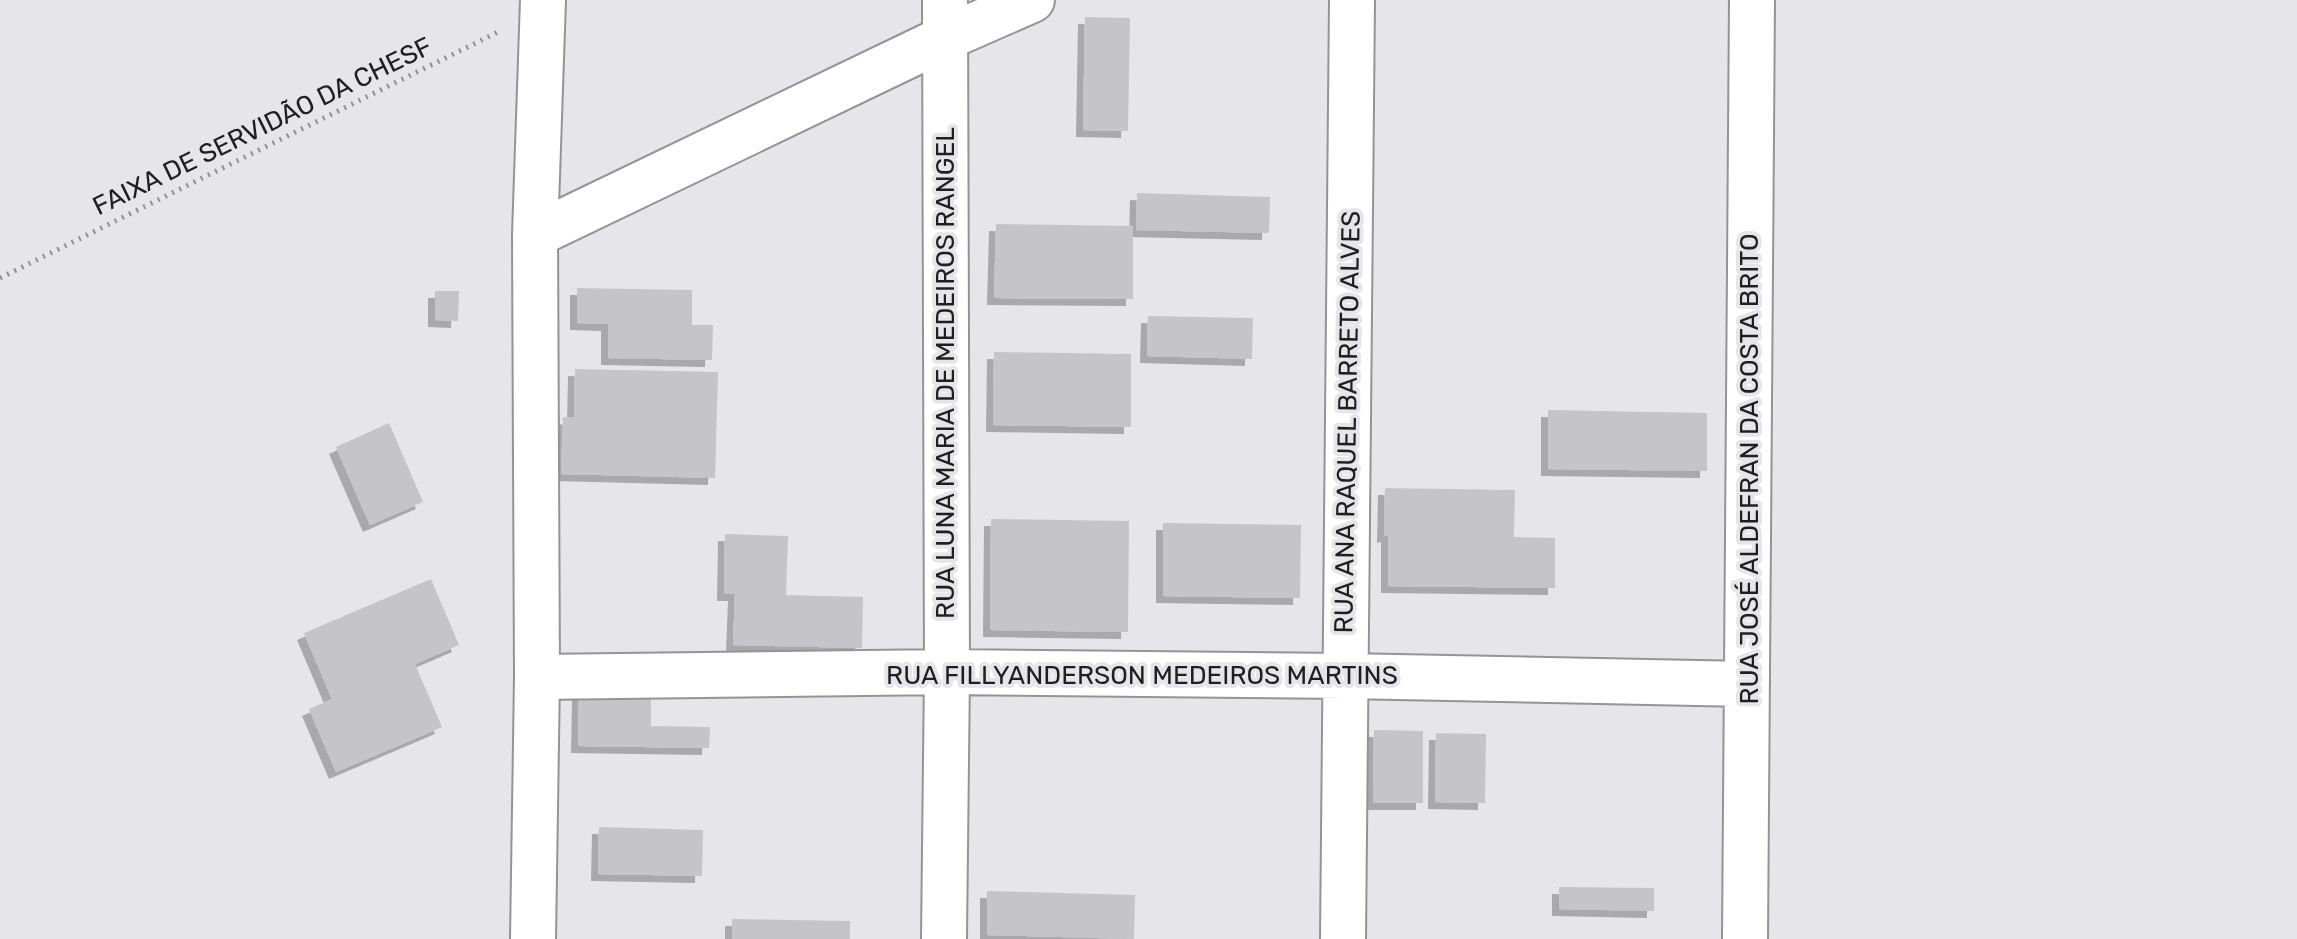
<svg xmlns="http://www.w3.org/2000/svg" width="2297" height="939" viewBox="0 0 2297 939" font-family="Rubik,sans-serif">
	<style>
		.building { fill: #c5c5c9; filter: url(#shadow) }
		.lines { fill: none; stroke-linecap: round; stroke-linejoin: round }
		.minor-casing { stroke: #949397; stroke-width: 48 }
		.path { stroke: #909092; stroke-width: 5; stroke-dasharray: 2 6; stroke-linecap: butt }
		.minor { stroke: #fff; stroke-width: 44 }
		.labels { text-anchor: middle; stroke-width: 8; stroke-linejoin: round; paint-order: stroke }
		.street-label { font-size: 26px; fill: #1f1f20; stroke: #e6e6ea }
	</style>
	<defs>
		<filter id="shadow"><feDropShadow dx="-7" dy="7" stdDeviation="0" flood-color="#0004"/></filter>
	</defs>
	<rect width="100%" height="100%" fill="#e6e6ea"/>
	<!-- building -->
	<path class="building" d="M1085,17L1130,18L1128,131L1083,130Z
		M1137,193L1270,197L1269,233L1136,230Z
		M996,224L1133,226V299L994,298Z
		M577,288L692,290V325H713L712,360L608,358V324L577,323Z
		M435,291H459L458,321L435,320Z
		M1148,316L1253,318L1252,359L1147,356Z
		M994,352L1131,354V427L993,425Z
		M575,369L718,372L715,478L561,474L563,417L574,418Z
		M1548,410L1707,413V471L1548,469Z
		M389,423L423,502L370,525L336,447Z
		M1385,488L1515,490L1514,537L1555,538V588L1388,586V535L1384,536Z
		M991,519L1129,521L1128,632L990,630Z
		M1163,523L1301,525L1300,598L1163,596Z
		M725,534L788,536L786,595L863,597L862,648L733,645L735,594H724Z
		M431,579L459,645L415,664L442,727L336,772L309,709L332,699L304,633Z
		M579,692L651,693V726L710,727L709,748L578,746Z
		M1374,730L1423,731V803H1373Z
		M1436,733L1486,734L1485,803L1435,802Z
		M599,827L703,830L702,876L598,874Z
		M1559,887L1654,888V911L1559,909Z
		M987,891L1135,895L1134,939L987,935Z
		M732,919L850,921V939H732Z"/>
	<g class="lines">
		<!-- minor casing -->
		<g class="minor-casing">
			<path id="minor" d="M535,235L943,39L1032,0
				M537,677L947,672L1345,676L1747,684
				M533,939L537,677L535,235L543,0
				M944,939L947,672L945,0
				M1343,939L1352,0
				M1745,939L1752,0"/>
		</g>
		<!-- path -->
		<path class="path" d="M0,278L502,30"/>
		<!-- minor -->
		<use href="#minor" class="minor"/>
	</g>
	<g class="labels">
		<!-- street labels -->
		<g class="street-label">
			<text transform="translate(262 126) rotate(-26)" y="9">FAIXA DE SERVIDÃO DA CHESF</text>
			<text transform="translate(945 373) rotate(-90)" y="9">RUA LUNA MARIA DE MEDEIROS RANGEL</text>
			<text transform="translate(1347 422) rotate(-89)" y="9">RUA ANA RAQUEL BARRETO ALVES</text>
			<text transform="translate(1749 469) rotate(-90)" y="9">RUA JOSÉ ALDEFRAN DA COSTA BRITO</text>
			<text x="1142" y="684">RUA FILLYANDERSON MEDEIROS MARTINS</text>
		</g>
	</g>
</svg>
